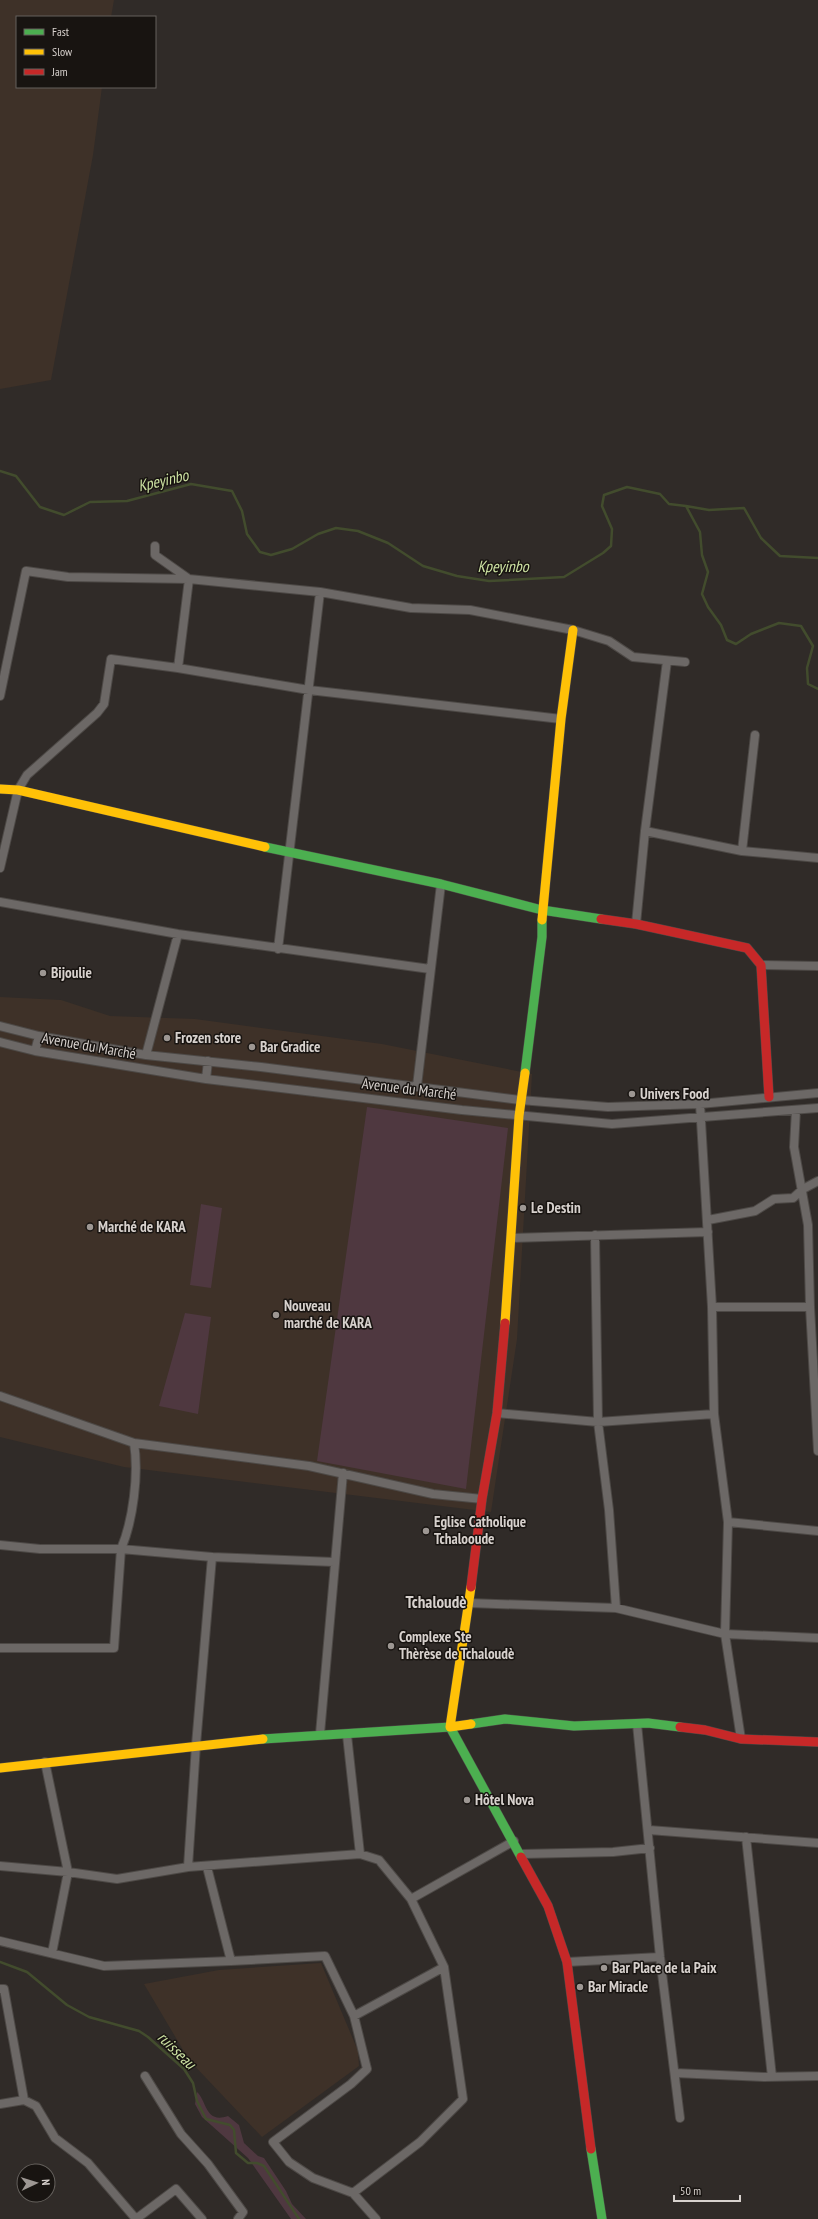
<svg xmlns="http://www.w3.org/2000/svg" width="818" height="2219" viewBox="0 0 818 2219" font-family="'PT Sans Narrow',sans-serif">
	<style>
		.built { fill: #3e3128 }
		.green { fill: #4f3840 }
		.lines { fill: none; stroke-linecap: round; stroke-linejoin: round }
		.stream { stroke: #424c2d; stroke-width: 2.5 }
		.street-casing { stroke: #4d4946; stroke-width: 10 }
		.fast-casing { stroke: #4d4946; stroke-width: 10 }
		.slow-casing { stroke: #4d4946; stroke-width: 10 }
		.jam-casing { stroke: #4d4946; stroke-width: 10 }
		.street { stroke: #6c6866; stroke-width: 8 }
		.fast { stroke: #4caf50; stroke-width: 9 }
		.slow { stroke: #ffc107; stroke-width: 9 }
		.jam { stroke: #c62828; stroke-width: 9 }
		.poi-dot { fill: #9d9793; stroke: #181411; stroke-width: 1.5 }
		.labels { text-anchor: middle; stroke-width: 3; stroke-linejoin: round; paint-order: stroke }
		.poi-label { font-size: 15px; font-weight: bold; fill: #d7d1cd; stroke: #181411; text-anchor: start }
		.street-label { font-size: 15px; fill: #d7d1cd; stroke: #181411 }
		.water-label { font-size: 16px; font-style: italic; fill: #cce1a2; stroke: #181411 }
		.quarter-label { font-size: 17px; font-weight: bold; fill: #d7d1cd; stroke: #181411 }
	</style>
	<rect width="100%" height="100%" fill="#302b28"/>
	<!-- built -->
	<path class="built" d="M0,0H114L111,17H17V87H102L93,155L51,380L0,389Z
		M0,997L61,1000L110,1016L195,1019L382,1044L532,1074L517,1339L491,1512L124,1467L0,1437Z
		M321,1963L358,2051L359,2066L262,2137L189,2060L144,1984L219,1970Z"/>
	<!-- green -->
	<path class="green" d="M367,1107L508,1128L466,1489L317,1461Z
		M201,1204L222,1208L211,1288L190,1285Z
		M185,1313L211,1317L198,1414L159,1406Z
		M197,2092C207,2101 205,2124 228,2116L239,2125L244,2143L258,2156L264,2158L286,2191L292,2204L306,2219H291L248,2158L202,2117L195,2104Z"/>
	<g class="lines">
		<!-- stream -->
		<path class="stream" d="M0,471L16,476L40,507L64,515L90,502L127,501L191,484L232,491L242,511L247,534L260,552L271,555L292,549L318,534L336,528L358,531L388,543L423,566L457,576L489,581L564,577L603,553L611,546L612,529L602,506L604,495L627,487L660,494L669,504L686,506L700,532L702,555L708,572L702,594L708,607L721,625L727,640L736,644L751,634L779,623L801,626L813,646L807,668L808,684L818,689
			M686,506L709,510L744,508L761,538L780,556L818,558
			M0,1962L27,1972L67,2005L89,2017L139,2031L148,2037L184,2069L193,2083L197,2101L206,2119L230,2125L234,2130L236,2153L248,2163H257L264,2166L299,2219"/>
		<!-- street casing -->
		<g class="street-casing">
			<path id="street" d="M155,546V555L189,579L178,668
				M0,696L26,571L68,577L189,579L320,592L411,608L470,610L573,630L609,641L633,657L685,662
				M645,831L742,851L818,858
				M742,851L755,735
				M0,868L18,790L27,775L97,713L104,704L111,659L178,668L309,690L561,719
				M0,902L178,934L430,969
				M636,924L645,831L667,661
				M278,949L320,592
				M761,965L818,966
				M0,1026L39,1036L146,1055L261,1067L520,1100L608,1107L700,1104L818,1093
				M0,1042L35,1051L206,1079L462,1110L612,1124L818,1108
				M35,1051L39,1036
				M146,1055L178,934
				M206,1079L208,1061
				M417,1086L441,884
				M700,1104L712,1307L714,1414L728,1522L725,1634L818,1638
				M796,1110L794,1147L808,1225L810,1307L818,1451
				M708,1220L755,1211L774,1199L793,1198L803,1189L818,1181
				M595,1235L598,1422L609,1510L616,1608
				M512,1238L708,1232
				M712,1307H810
				M0,1396L134,1443L309,1466L433,1494L482,1499
				M497,1413L598,1422L714,1414
				M728,1522L818,1531
				M0,1545L40,1549H121C133,1521 139,1474 134,1443
				M212,1557L334,1562
				M469,1603L616,1608L725,1634L741,1739
				M0,1648H114L121,1549L212,1557L196,1745L188,1867
				M637,1724L660,1957L680,2118
				M320,1734L343,1473
				M347,1735L360,1854
				M45,1762L68,1872L52,1953
				M649,1830L818,1843
				M746,1837L772,2077
				M521,1854L613,1852L650,1848
				M0,1866L68,1872L117,1879L188,1867L360,1854L379,1860L411,1899L444,1967L463,2099L420,2142L353,2193
				M207,1867L231,1961L325,1956L354,2016L444,1967
				M411,1899L514,1841
				M0,1941L104,1966L231,1961
				M567,1962L660,1957
				M0,1989H4L24,2100
				M354,2016L367,2069L351,2084L273,2142L289,2162L313,2178L353,2193L376,2219
				M675,2073L764,2077L818,2076
				M145,2076L181,2134L208,2164L243,2212L238,2219
				M0,2104L24,2100L36,2106L55,2138L88,2163L136,2219
				M136,2219L176,2189L202,2219"/>
		</g>
		<!-- fast casing -->
		<g class="fast-casing">
			<path id="fast" d="M265,847L441,884L542,910L601,919
				M525,1073L542,937V920
				M471,1724L505,1719L574,1726L648,1723L680,1727
				M263,1739L450,1727L521,1857
				M591,2149L602,2219"/>
		</g>
		<!-- slow casing -->
		<g class="slow-casing">
			<path id="slow" d="M0,789L18,790L265,847
				M542,920L561,719L573,630
				M505,1323L519,1116L525,1073
				M471,1587L450,1727L471,1724
				M0,1768L263,1739"/>
		</g>
		<!-- jam casing -->
		<g class="jam-casing">
			<path id="jam" d="M601,919L636,924L747,948L761,965L769,1097
				M471,1587L482,1499L497,1413L505,1323
				M680,1727L705,1730L741,1739L818,1742
				M521,1857L548,1906L567,1962L591,2149"/>
		</g>
		<!-- street -->
		<use href="#street" class="street"/>
		<!-- fast -->
		<use href="#fast" class="fast"/>
		<!-- slow -->
		<use href="#slow" class="slow"/>
		<!-- jam -->
		<use href="#jam" class="jam"/>
	</g>
	<!-- markers -->
	<g class="poi-dot">
		<circle cx="43" cy="973" r="4"/>
		<circle cx="167" cy="1038" r="4"/>
		<circle cx="252" cy="1047" r="4"/>
		<circle cx="632" cy="1094" r="4"/>
		<circle cx="523" cy="1208" r="4"/>
		<circle cx="90" cy="1227" r="4"/>
		<circle cx="276" cy="1315" r="4"/>
		<circle cx="426" cy="1531" r="4"/>
		<circle cx="391" cy="1646" r="4"/>
		<circle cx="467" cy="1800" r="4"/>
		<circle cx="604" cy="1968" r="4"/>
		<circle cx="580" cy="1987" r="4"/>
	</g>
	<g class="labels">
		<!-- poi labels -->
		<g class="poi-label">
			<text x="51" y="978">Bijoulie</text>
			<text x="175" y="1043">Frozen store</text>
			<text x="260" y="1052">Bar Gradice</text>
			<text x="640" y="1099">Univers Food</text>
			<text x="531" y="1213">Le Destin</text>
			<text x="98" y="1232">Marché de KARA</text>
			<text x="284" y="1311">Nouveau<tspan x="284" dy="17">marché de KARA</tspan></text>
			<text x="434" y="1527">Eglise Catholique<tspan x="434" dy="17">Tchalooude</tspan></text>
			<text x="399" y="1642">Complexe Ste<tspan x="399" dy="17">Thèrèse de Tchaloudè</tspan></text>
			<text x="475" y="1805">Hôtel Nova</text>
			<text x="612" y="1973">Bar Place de la Paix</text>
			<text x="588" y="1992">Bar Miracle</text>
		</g>
		<!-- street labels -->
		<g class="street-label">
			<text transform="translate(89 1046) rotate(10)" y="5">Avenue du Marché</text>
			<text transform="translate(409 1089) rotate(7)" y="5">Avenue du Marché</text>
		</g>
		<!-- water labels -->
		<g class="water-label">
			<text transform="translate(163 480) rotate(-13)" y="6">Kpeyinbo</text>
			<text x="503" y="572">Kpeyinbo</text>
			<text transform="translate(177 2050) rotate(44)" y="6">ruisseau</text>
		</g>
		<!-- quarter labels -->
		<g class="quarter-label">
			<text x="436" y="1608">Tchaloudè</text>
		</g>
	</g>
	<!-- legend -->
	<rect x="16" y="16" width="140" height="72" fill="#181411" stroke="#64605c"/>
	<rect x="24" y="29" width="20" height="6" fill="#4caf50" stroke="#64605c"/>
	<text x="52" y="36" font-size="12" fill="#d7d1cd">Fast</text>
	<rect x="24" y="49" width="20" height="6" fill="#ffc107" stroke="#64605c"/>
	<text x="52" y="56" font-size="12" fill="#d7d1cd">Slow</text>
	<rect x="24" y="69" width="20" height="6" fill="#c62828" stroke="#64605c"/>
	<text x="52" y="76" font-size="12" fill="#d7d1cd">Jam</text>
	<!-- north arrow -->
	<g transform="translate(36 2183) rotate(86)"><circle r="19" fill="#181411" stroke="#64605c"/>
	<path d="M0-3L7 15L0 10L-7 15Z" fill="#9d9793"/>
	<text y="-6" font-size="11" font-weight="bold" text-anchor="middle" fill="#d7d1cd">N</text>
	</g>
	<!-- scale -->
	<path d="M674 2195v6h66v-6" fill="none" stroke="#d7d1cd" stroke-width="2"/>
	<text x="680" y="2195" font-size="12" fill="#d7d1cd" stroke="#181411" stroke-width="3" paint-order="stroke">50 m</text>
</svg>
